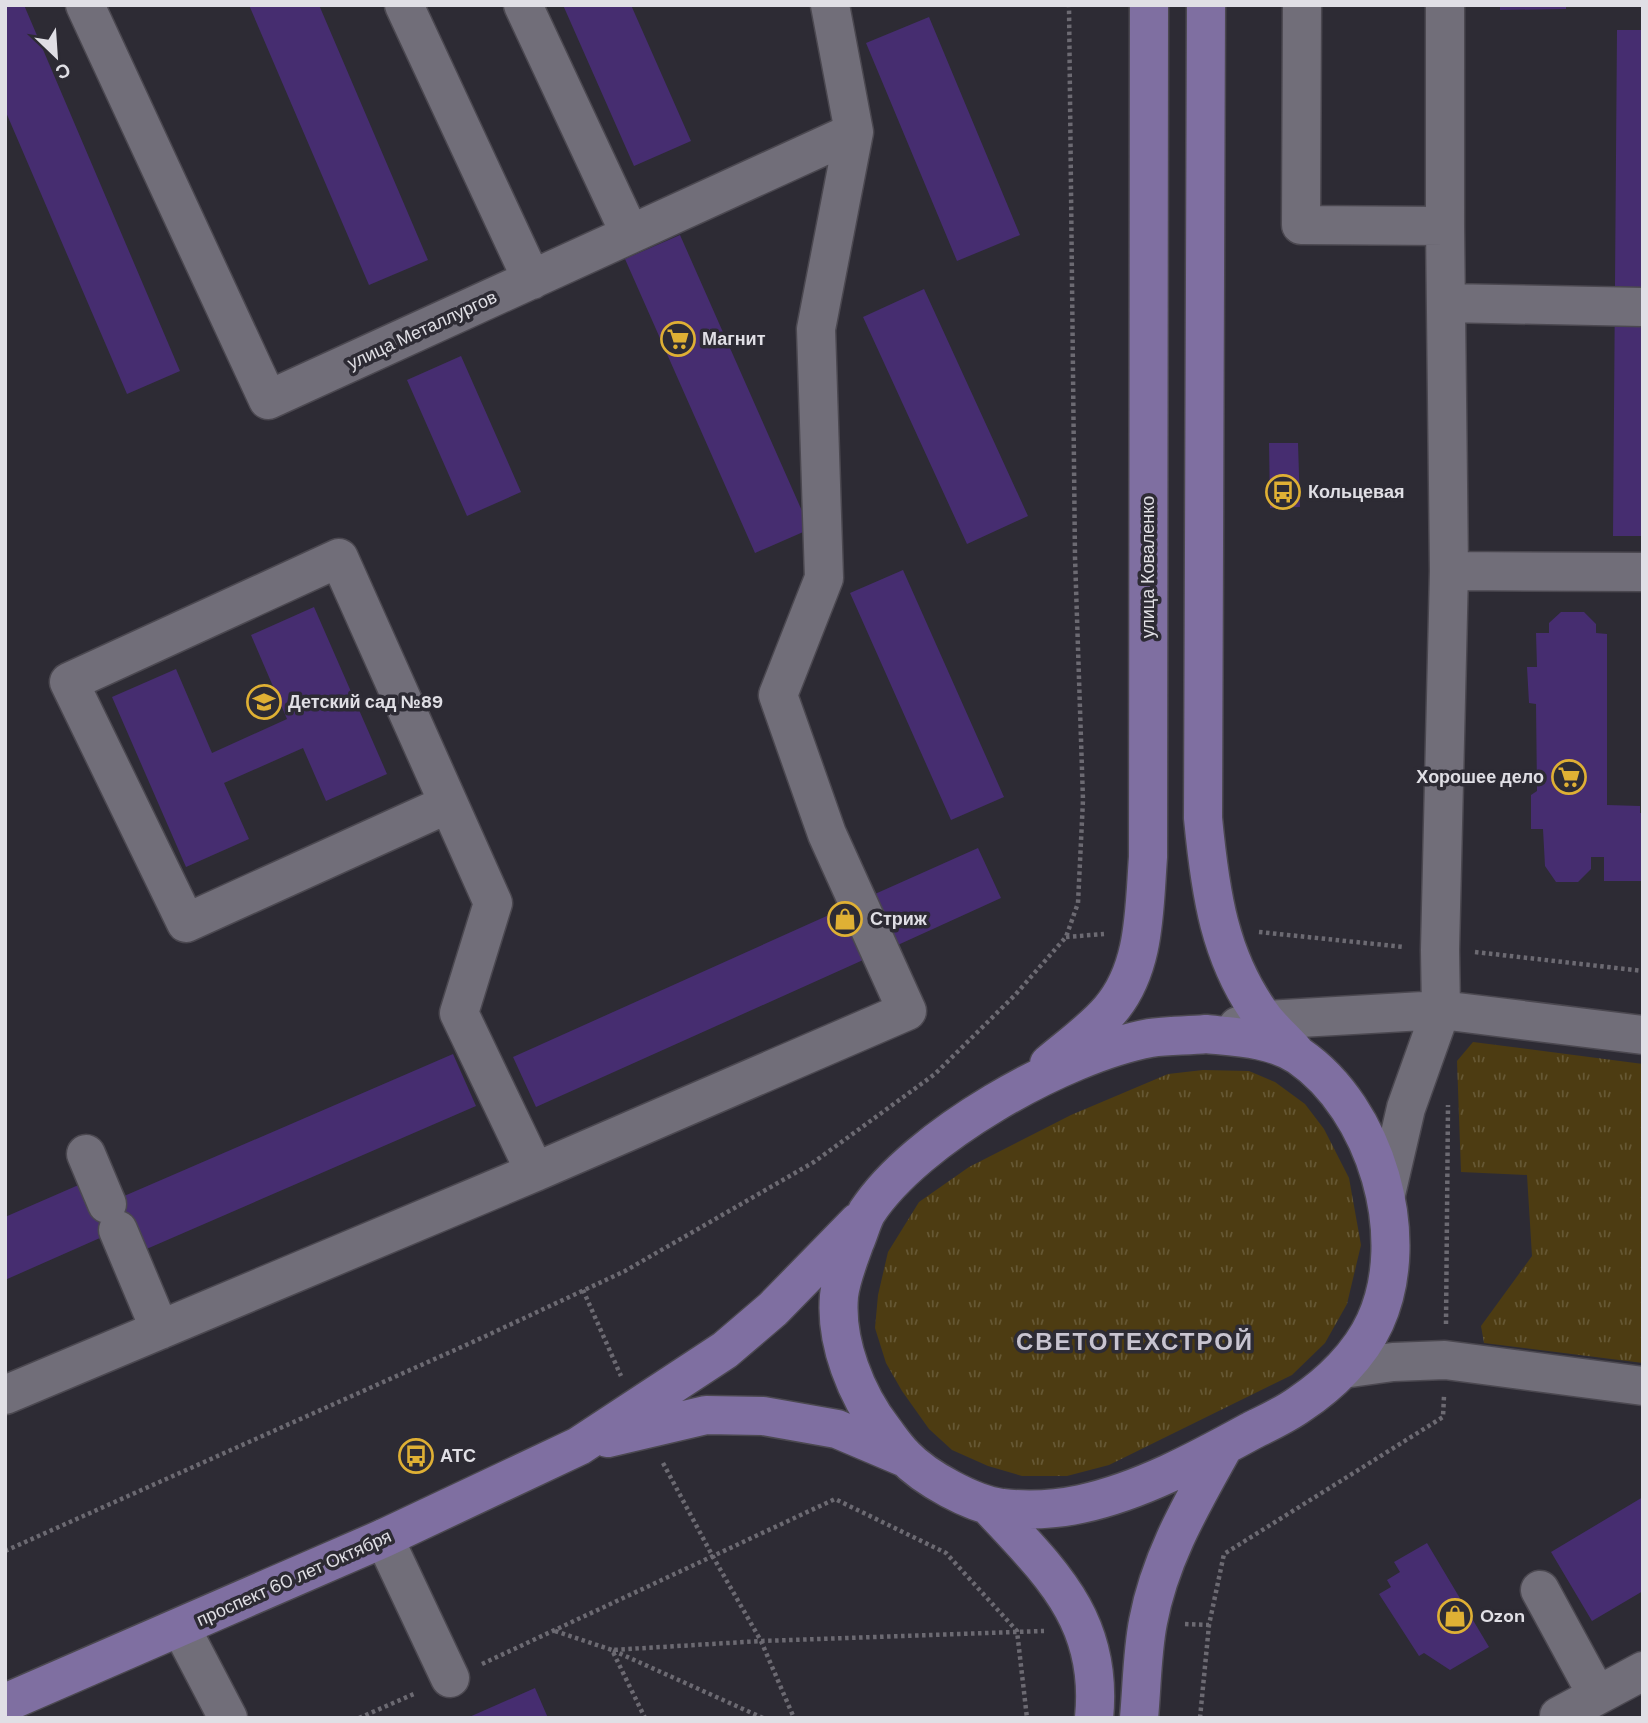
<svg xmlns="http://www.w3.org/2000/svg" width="1648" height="1723" viewBox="0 0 1648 1723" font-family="'DM Sans',sans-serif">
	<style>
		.grass { fill: url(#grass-tufts) }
		.building { fill: #462d70 }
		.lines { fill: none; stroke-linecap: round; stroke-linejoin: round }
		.minor-casing { stroke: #4b4850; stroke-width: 41 }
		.major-casing { stroke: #4b4850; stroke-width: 41 }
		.path { stroke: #6c6a72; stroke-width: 4.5; stroke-dasharray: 3.5 3.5; stroke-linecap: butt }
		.minor { stroke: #716e79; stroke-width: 38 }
		.major { stroke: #7f6fa1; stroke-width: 38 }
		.labels { text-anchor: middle; stroke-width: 7; stroke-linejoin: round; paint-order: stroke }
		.street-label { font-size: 18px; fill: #e0dfe5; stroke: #2d2b34 }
		.poi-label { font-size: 18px; font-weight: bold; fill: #e0dfe5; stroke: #2d2b34; text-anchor: start }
		.district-label { font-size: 24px; font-weight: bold; letter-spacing: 2px; fill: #c8c4d0; stroke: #2d2b34 }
	</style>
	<defs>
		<pattern id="grass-tufts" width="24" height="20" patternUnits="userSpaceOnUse" patternTransform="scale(1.75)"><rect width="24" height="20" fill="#4d3c12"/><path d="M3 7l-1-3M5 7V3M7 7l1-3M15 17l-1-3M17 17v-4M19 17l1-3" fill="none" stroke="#665834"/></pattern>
	</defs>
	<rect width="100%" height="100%" fill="#2d2b34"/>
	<!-- grass -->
	<path class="grass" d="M1473,1042L1643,1064V1363L1484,1343L1481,1326L1532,1256L1527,1175L1461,1172L1457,1061Z
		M1203,1070L1249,1071L1275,1082L1305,1104L1324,1129L1349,1178L1361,1245L1347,1304L1325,1343L1292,1375L1109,1465L1067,1476H1022L988,1466L952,1450L929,1429L902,1391L886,1363L875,1328L878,1295L888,1252L919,1202L969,1167L1071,1115L1168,1074Z"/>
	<!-- building -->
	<path class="building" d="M9,5H24L180,371L127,394L5,110V7Z
		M249,5H319L428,260L369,285Z
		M563,5H631L691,141L634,166Z
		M1500,5H1566V9L1500,10Z
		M929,17L1020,235L957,261L866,43Z
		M1617,30H1643V536H1613Z
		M680,235L810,529L755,553L625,259Z
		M924,289L1028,516L967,544L863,317Z
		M461,356L521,492L467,516L407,380Z
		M1269,443H1298L1300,507L1270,508Z
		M903,570L1004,797L951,820L850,593Z
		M314,607L387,774L326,801L303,748L224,783L249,839L186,867L112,697L176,669L212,753L287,719L251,635Z
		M1561,612H1584L1596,624V633L1607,634V805L1640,806V813H1643V881H1604V857H1591V869L1578,882H1556L1545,866L1543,829H1531V795L1537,791L1536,704L1529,703L1527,667H1537L1536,633H1549V623Z
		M978,848L1001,898L889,949L866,898Z
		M849,906L872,956L536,1107L513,1057Z
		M453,1054L476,1106L135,1254L118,1230L5,1280V1217L90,1180L101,1206Z
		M1643,1497V1591L1592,1621L1551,1552Z
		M1427,1543L1489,1647L1450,1670L1424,1653L1419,1656L1379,1594L1391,1587L1387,1580L1400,1572L1394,1562Z
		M535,1688L548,1718H467Z"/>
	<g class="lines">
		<!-- minor casing -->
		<g class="minor-casing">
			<path id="minor" d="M85,5L268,400L854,132L830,5
				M404,5L532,280
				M523,5L630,234
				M1302,5L1301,225L1445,226
				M1446,303L1643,307
				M1449,571L1643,572
				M448,804L186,923L69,682L339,558L493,903L459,1013L535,1172
				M1238,1026L1265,1020L1441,1010L1643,1035
				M86,1154L107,1204
				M1386,1194L1406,1108L1441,1010L1440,950L1449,571L1445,226V5
				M118,1230L160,1330
				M1343,1369L1393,1362L1445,1360L1643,1386
				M5,1395L535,1172L907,1011L827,834L778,695L824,578L816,329L854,132
				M384,1538L450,1678
				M1540,1590L1597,1695
				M181,1628L228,1718
				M1559,1718V1716L1643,1671"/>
		</g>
		<!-- major casing -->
		<g class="major-casing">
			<path id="major" d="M1206,5L1203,818C1210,891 1219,960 1265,1020C1274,1031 1285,1041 1295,1052
				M1206,1034C1236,1037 1272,1038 1299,1056C1376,1109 1414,1237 1375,1322C1360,1355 1330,1384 1300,1404C1285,1415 1267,1423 1251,1431C1198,1460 1141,1491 1081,1504C1053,1510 1030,1511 1002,1508C972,1504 925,1478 904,1456C896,1448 890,1439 884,1431C856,1395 835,1342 839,1296C841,1278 849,1259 855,1242C859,1233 862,1221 867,1212C916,1137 1063,1054 1150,1038C1168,1035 1187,1036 1206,1034Z
				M1049,1064C1069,1047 1093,1030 1110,1010C1146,968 1144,909 1148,857L1149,5
				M608,1438L706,1415L763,1416L837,1429L903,1457
				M989,1506C1050,1572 1104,1620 1094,1718
				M5,1703L384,1538L579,1446L725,1350L773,1309L858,1222
				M1139,1718C1142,1686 1142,1653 1148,1622C1160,1557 1193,1502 1224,1446"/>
		</g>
		<!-- path -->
		<path class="path" d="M1259,932L1404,947
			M1066,937L1104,934
			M1475,952L1643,971
			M583,1290L621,1376
			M1446,1324L1448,1105
			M663,1463L712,1555L761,1641L794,1718
			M5,1551L475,1341L625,1271L814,1162L935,1074L1015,995L1066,937L1078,903L1083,800L1075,557L1069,5
			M1185,1624L1209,1625
			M555,1631L612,1650L645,1718
			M482,1664L835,1499L946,1553L1017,1631L1027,1718
			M359,1718L416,1693
			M763,1718L612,1650L761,1641L1044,1631
			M1200,1718L1209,1625L1224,1554L1443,1417L1444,1396"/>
		<!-- minor -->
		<use href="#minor" class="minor"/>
		<!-- major -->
		<use href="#major" class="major"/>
	</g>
	<!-- icons -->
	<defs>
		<g id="supermarket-ring" transform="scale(1.75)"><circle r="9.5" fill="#2d2b34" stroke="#dfb034" stroke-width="1.5"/><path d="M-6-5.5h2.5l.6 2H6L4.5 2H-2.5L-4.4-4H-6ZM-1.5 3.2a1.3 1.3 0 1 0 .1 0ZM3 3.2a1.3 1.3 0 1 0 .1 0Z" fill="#dfb034"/></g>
		<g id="bus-ring" transform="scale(1.75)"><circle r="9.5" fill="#2d2b34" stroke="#dfb034" stroke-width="1.5"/><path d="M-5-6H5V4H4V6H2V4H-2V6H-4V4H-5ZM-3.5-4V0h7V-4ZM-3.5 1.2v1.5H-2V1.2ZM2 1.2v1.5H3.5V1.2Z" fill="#dfb034"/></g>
		<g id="school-ring" transform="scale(1.75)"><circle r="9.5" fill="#2d2b34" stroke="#dfb034" stroke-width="1.5"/><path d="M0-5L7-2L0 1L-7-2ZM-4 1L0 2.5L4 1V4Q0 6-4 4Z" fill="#dfb034"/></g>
		<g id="shop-ring" transform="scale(1.75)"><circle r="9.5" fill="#2d2b34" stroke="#dfb034" stroke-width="1.5"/><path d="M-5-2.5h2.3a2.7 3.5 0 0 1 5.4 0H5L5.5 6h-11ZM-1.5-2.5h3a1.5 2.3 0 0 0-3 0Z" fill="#dfb034"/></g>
	</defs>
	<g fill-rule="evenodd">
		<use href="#supermarket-ring" x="678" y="339"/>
		<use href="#bus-ring" x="1283" y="492"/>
		<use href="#school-ring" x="264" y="702"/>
		<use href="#supermarket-ring" x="1569" y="777"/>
		<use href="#shop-ring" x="845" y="919"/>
		<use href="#bus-ring" x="416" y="1456"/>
		<use href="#shop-ring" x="1455" y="1616"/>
	</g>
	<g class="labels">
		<!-- street labels -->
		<g class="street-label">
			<text transform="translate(422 330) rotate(-25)" y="6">улица Металлургов</text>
			<text transform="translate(1148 567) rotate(-90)" y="6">улица Коваленко</text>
			<text transform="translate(294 1578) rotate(-24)" y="6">проспект 60 лет Октября</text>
		</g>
		<!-- poi labels -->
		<g class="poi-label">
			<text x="702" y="345">Магнит</text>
			<text x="1308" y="498">Кольцевая</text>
			<text x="288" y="708">Детский сад №89</text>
			<text x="1544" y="783" text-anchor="end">Хорошее дело</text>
			<text x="870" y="925">Стриж</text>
			<text x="440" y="1462">АТС</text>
			<text x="1480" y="1622">Ozon</text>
		</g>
		<!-- district labels -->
		<g class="district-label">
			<text x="1135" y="1350">СВЕТОТЕХСТРОЙ</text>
		</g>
	</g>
	<!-- border -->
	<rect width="1648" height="1723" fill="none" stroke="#e0dfe5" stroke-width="14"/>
	<!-- north arrow -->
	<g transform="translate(56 56) rotate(155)" stroke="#2d2b34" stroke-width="5" paint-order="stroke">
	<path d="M0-5L12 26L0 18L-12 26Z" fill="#e0dfe5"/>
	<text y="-10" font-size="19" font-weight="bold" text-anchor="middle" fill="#e0dfe5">С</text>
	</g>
</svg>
